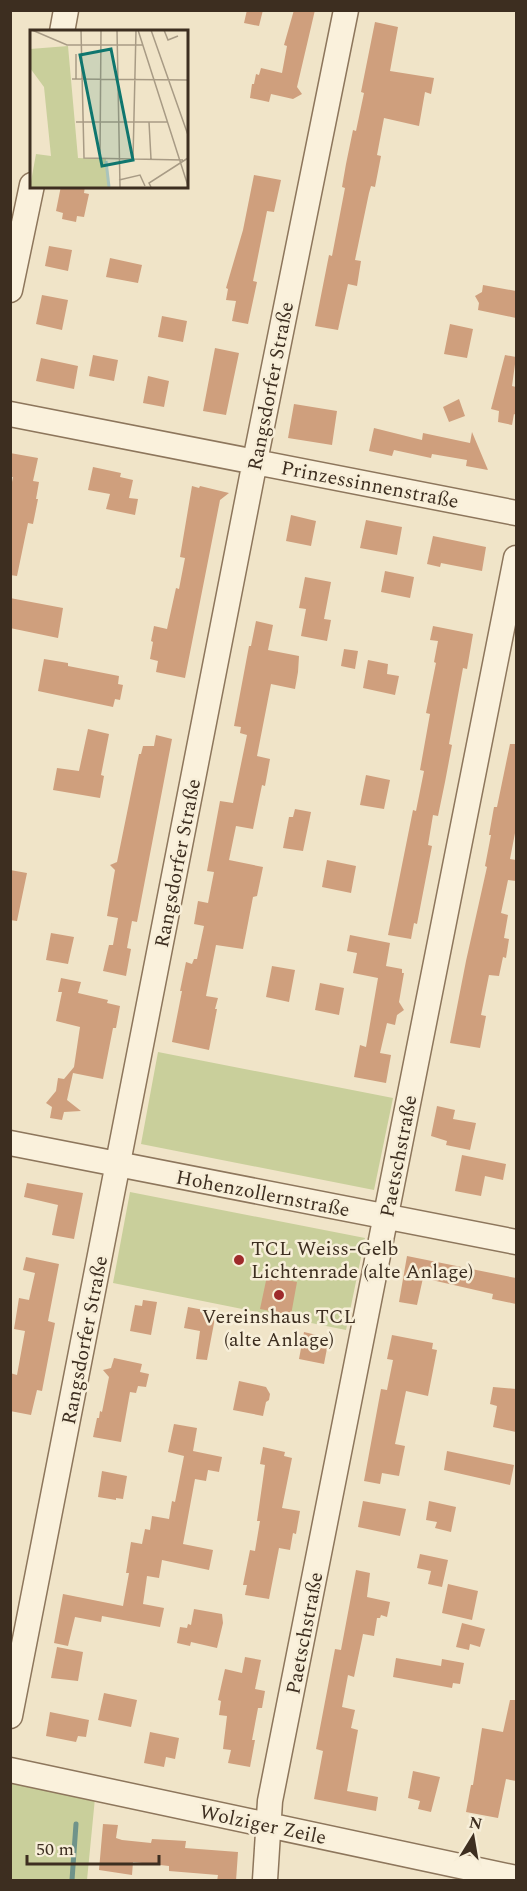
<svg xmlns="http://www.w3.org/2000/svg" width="527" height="1891" viewBox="0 0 527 1891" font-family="Spectral,serif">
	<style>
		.green { fill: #c9cf9b }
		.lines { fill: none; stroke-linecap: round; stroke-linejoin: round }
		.stream { stroke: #6f938a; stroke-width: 5 }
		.building { fill: #cf9f7d }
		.minor-casing { stroke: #8d765c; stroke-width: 27 }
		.minor { stroke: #faf1dc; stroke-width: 24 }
		.poi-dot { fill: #9e2a2b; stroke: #f7eed8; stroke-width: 2 }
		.labels { text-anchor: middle; stroke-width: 5; stroke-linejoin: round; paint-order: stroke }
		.street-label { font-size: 20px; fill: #3d2e20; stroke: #f7eed8 }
		.poi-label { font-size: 20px; fill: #3d2e20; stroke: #f7eed8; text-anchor: start }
		.inset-river { fill: none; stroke: #a9c4bc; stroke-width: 3 }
		.inset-road { fill: none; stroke: #a89b85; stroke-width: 1.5 }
		.view { fill: #0f766e; fill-opacity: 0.15; stroke: #0f766e; stroke-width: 3 }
		.inset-edge { fill: none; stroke: #3d2e20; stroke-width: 3 }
	</style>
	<rect width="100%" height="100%" fill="#f0e4c8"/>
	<!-- green -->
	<path class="green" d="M158,1052L393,1098L374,1190L141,1144Z
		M130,1192L365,1238L346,1330L113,1283Z
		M11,1780L95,1798L87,1880H11Z"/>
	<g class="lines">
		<!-- stream -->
		<path class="stream" d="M72,1880L76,1824"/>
	</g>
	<!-- building -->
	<path class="building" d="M247,10H263L259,26L244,23Z
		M294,10H315L297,87L302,94L293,99L271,94L269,102L250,98L252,84H254L256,74L259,75L261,68L282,73L287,46L284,45Z
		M375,22L398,27L390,71L434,78L431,94L425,92L419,126L384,118L377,155L381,156L375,187L371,186L369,193L355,260L361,261L357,286L348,284L338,330L315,326L329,255L332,256L345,188L342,187L346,164L353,130L356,131L364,93L361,92Z
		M254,175L281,180L274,212L267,211L253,281L257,282L248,324L232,321L236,301L226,300L228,289L226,288L243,230Z
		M61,186H85L84,193L89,194L84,217L77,216L76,222L62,219L63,213L56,211Z
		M49,246L72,250L68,271L45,266Z
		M110,258L142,265L138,283L106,277Z
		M483,285L516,291V318L478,310L479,303L475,296L482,292Z
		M42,295L68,300L62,330L36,324Z
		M162,316L187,321L183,342L158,337Z
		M450,324L473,329L467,358L444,354Z
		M215,348L239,353L226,415L203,411Z
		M93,355L118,360L114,381L89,376Z
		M505,355L516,357L512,386L516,387V415L514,414L512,425L498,422L499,411L491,409Z
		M41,358L78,366L74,389L36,381Z
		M148,376L169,381L164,407L143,403Z
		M459,399L465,416L449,422L443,407Z
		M294,404L337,411L332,445L288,438Z
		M374,428L422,440L423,433L470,443L472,432L488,470L466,466L467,460L432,454L431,458L394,450L392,456L369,451Z
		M10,453L38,458L33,481L39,482L36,499H38L33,524L28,523L17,576L10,575V492L13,477H10Z
		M93,467L121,473L120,477L133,480L129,498L138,499L135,515L106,509L110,494L88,490Z
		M192,486L199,488L200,486L229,493L220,500L185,678L156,672L158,661L150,659L153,642L151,641L154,626L167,629L176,588L179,589L185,558L180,557Z
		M291,515L316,521L311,546L286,541Z
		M366,520L402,527L397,555L360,548Z
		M433,536L486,547L482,571L441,563L440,567L427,564Z
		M385,571L414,577L410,598L381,592Z
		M305,577L331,582L324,619L331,620L327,641L301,636L306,609L299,608Z
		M10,598L63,608L58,638L10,628Z
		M256,621L273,625L268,650L299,656L298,672L295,689L271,684L257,756L270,759L265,786L262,785L253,829L236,826L229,860L263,867L257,896L253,897L243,949L216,945L206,996L218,998L215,1009H217L209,1050L172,1042L182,991H180L186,962L192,964L194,959H197L204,926L194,924L198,901L208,903L214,872L207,871L220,801L233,803L247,735L240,733L241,727L234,726L249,646H251Z
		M433,626L473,634L467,669L463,668L449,744L452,745L445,782L438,816L433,815L428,845L432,846L417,924L414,923L411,939L388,935L413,810L416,811L424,771L420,770L430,714L426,713L436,663L434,662L438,641L430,640Z
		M344,649L358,651L355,669L341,666Z
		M44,659L68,663V666L119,676L118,684L123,685L120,700L115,699L113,707L38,691Z
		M368,660L388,664L387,674L399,676L395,695L363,688Z
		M88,729L109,734L101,775L104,776L100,798L53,790L57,768L79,771Z
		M156,735L172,739L137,922L132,921L127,948L131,949L126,976L103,971L109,945H113L118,918L107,916L115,870L110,865L117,862L139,754H141L143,746H154Z
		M510,744H516V828L510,859L516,860V881L508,880L501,913L508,915L504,938L509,939L506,958L503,957L499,976L489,975L481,1015L486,1016L480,1048L450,1043L466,961L487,867L485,866L491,835H489L494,807H497Z
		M366,775L390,780L384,809L360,805Z
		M295,809L311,812L303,851L283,848L289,817H293Z
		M327,860L356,866L351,893L322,887Z
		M10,870L27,873L17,921L10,920Z
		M51,933L74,937L68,964L46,960Z
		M350,935L390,943L386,966L402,969V973H404L399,1002L404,1010L397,1015L395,1025L387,1023L380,1053L391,1055L386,1083L354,1077L360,1045L366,1047L378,978L353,973L357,953L347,951Z
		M272,966L295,970L289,1002L266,997Z
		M61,978L81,982L78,993L108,1000L107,1003L120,1006L116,1028H113L103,1079L73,1073L67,1100L81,1111L64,1112L62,1120L50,1118L52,1107L46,1103L56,1091L58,1078L64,1079L74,1067L80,1027L56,1021L62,992H58Z
		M320,983L344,988L339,1015L315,1010Z
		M437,1106L455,1110L453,1119L476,1123L470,1150L446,1145L447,1141L431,1136Z
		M462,1155L506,1164L503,1180L485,1176L481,1196L455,1191Z
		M27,1183L83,1193L74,1239L52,1235L58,1205L24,1197Z
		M407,1256L516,1278V1304L492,1299L493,1294L423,1278L417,1305L399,1302Z
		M26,1257L59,1264L48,1321L55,1323L42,1391L37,1390L31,1415L10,1411V1373L17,1375L25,1331L14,1329L19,1298L29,1300L35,1273L23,1270Z
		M267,1276L297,1282L291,1315L260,1309Z
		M143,1300L157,1302L151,1335L130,1331L135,1305L142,1306Z
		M188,1307L204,1310L203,1315L215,1318L207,1360L196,1359L200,1331L184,1328Z
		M304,1332L329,1338L324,1364L299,1359Z
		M392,1335L433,1343L432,1349L437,1350L428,1396L406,1391L395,1444L405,1446L399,1476L382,1473L380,1484L364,1481L381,1389L387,1390L393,1360L387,1359Z
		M114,1358L142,1364L140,1372L149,1374L146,1387L138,1386L136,1393L130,1392L121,1442L93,1437L97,1418H99L100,1411L102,1412L109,1377L103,1370L111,1368Z
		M239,1381L266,1387L270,1394L269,1400L266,1402L263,1416L233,1410Z
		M493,1387L516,1389V1432L493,1427L497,1406L490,1404Z
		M174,1424L197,1428L193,1451L222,1457L219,1472L208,1470L206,1481L195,1479L183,1544L213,1550L209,1570L162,1560L159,1578L147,1576L143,1604L164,1608L160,1627L102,1616L101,1622L75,1617L68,1646L54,1643L63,1594L123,1606L129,1573H126L131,1542L142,1544L145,1529L150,1530L152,1516L169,1519L172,1501L175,1502L184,1456L168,1452Z
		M263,1447L285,1452L284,1456L292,1458L282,1508L300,1511L296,1534L293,1533L290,1550L279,1548L269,1599L245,1595L247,1585H243L250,1550L255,1551L260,1521H257L265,1465L260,1464Z
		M447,1451L514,1465L510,1485L444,1470Z
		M102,1471L127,1476L123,1499L116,1498V1500L98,1497Z
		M363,1501L406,1509L400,1536L358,1527Z
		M429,1501L456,1507L451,1532L435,1528L437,1522L426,1520Z
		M420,1554L448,1560L442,1587L428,1584L431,1571L417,1568Z
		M356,1570L370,1573L367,1597L390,1602L387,1617L381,1615L380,1618H377L374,1636L363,1634L354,1677L348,1675L342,1707L355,1710L351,1728L358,1730L347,1791L378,1797L376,1811L314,1799L323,1751L316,1749L335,1649L341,1650Z
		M448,1584L478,1591L472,1620L442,1613Z
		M194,1609L222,1614L223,1623L217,1648L191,1642L190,1646L177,1643L180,1627L187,1628L188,1624L191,1625Z
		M462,1623L485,1629L480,1647L470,1644L469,1650L456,1647Z
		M57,1647L83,1652L78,1681L51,1678Z
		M245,1657L261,1660L255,1689L265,1691L262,1708H258L252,1740H255L250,1767L228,1763L231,1750L223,1749L227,1716L219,1715L221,1701L218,1700L225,1669L242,1673Z
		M396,1658L441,1666L442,1659L464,1663L460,1684L453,1683L452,1688L393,1677Z
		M104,1693L137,1700L131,1727L98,1720Z
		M510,1700H516V1781L506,1779L498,1818L466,1812L471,1785H473L482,1728L503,1732Z
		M50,1712L89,1720L86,1737L78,1736L76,1742L46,1736Z
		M150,1732L179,1738L175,1759L166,1757L164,1767L144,1763Z
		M413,1771L440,1777L431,1812L418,1809L420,1801L408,1798Z
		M103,1824L118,1825L116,1838L122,1840L151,1843L152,1839L186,1841L185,1848L238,1852L236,1881H217L218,1875L169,1871V1866L133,1862L132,1875L99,1870Z"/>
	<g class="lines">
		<!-- minor casing -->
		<g class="minor-casing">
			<path id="minor" d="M62,32L66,10
				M10,290L32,185
				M10,414L516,513
				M10,1143L516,1242
				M10,1716L255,461L346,10
				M10,1770L516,1878
				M265,1880L270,1801L516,558"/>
		</g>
		<!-- minor -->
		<use href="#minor" class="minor"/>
	</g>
	<!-- markers -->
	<g class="poi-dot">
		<circle cx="239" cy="1260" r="6"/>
		<circle cx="279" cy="1295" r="6"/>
	</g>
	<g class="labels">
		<!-- street labels -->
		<g class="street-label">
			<text transform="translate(270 386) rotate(-79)" y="7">Rangsdorfer Straße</text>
			<text transform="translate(370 484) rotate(11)" y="7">Prinzessinnenstraße</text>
			<text transform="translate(177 863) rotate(-79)" y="7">Rangsdorfer Straße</text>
			<text transform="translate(398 1156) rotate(-79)" y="7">Paetschstraße</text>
			<text transform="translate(263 1193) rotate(11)" y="7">Hohenzollernstraße</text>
			<text transform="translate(84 1340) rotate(-79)" y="7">Rangsdorfer Straße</text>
			<text transform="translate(304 1633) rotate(-79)" y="7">Paetschstraße</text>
			<text transform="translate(263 1824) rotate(12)" y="7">Wolziger Zeile</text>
		</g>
		<!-- poi labels -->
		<g class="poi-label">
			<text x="251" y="1255">TCL Weiss-Gelb<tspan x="251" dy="23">Lichtenrade (alte Anlage)</tspan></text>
			<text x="279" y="1323" text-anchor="middle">Vereinshaus TCL<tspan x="279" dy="23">(alte Anlage)</tspan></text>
		</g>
	</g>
	<!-- overview -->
	<g transform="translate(30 30)">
		<rect width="158" height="158" fill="#f0e4c8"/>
		<path d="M38,16L48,128L76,129L79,157H0L6,124L21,126L14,57L0,38V19Z" fill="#c9cf9b"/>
		<path class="inset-river" d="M76,131L79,157"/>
		<path class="inset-road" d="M2,0L37,15H113M51,0L54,128L153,130M87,0L90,157M108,0L158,156M121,0L158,105M134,0L138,10L148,6M46,24V49M42,49L158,50M46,92H137M119,92L121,129M70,128L71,0M103,129L106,0M89,150L110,145L115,156M121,157L119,153L158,128"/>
		<path class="view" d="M81,19L103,130L72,136L50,25Z"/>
		<rect width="158" height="158" class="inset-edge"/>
	</g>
	<!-- border -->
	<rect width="527" height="1891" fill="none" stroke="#3d2e20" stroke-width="24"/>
	<!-- north arrow -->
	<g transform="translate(473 1837) rotate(11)" stroke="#f7eed8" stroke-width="4.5" paint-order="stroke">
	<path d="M0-4.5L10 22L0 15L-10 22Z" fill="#3d2e20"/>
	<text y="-9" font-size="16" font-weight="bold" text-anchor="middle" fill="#3d2e20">N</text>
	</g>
	<!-- scale -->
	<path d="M27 1855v9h132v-9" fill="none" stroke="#3d2e20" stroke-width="3"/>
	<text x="36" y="1855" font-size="18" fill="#3d2e20" stroke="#f7eed8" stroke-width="4.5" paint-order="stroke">50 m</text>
</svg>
